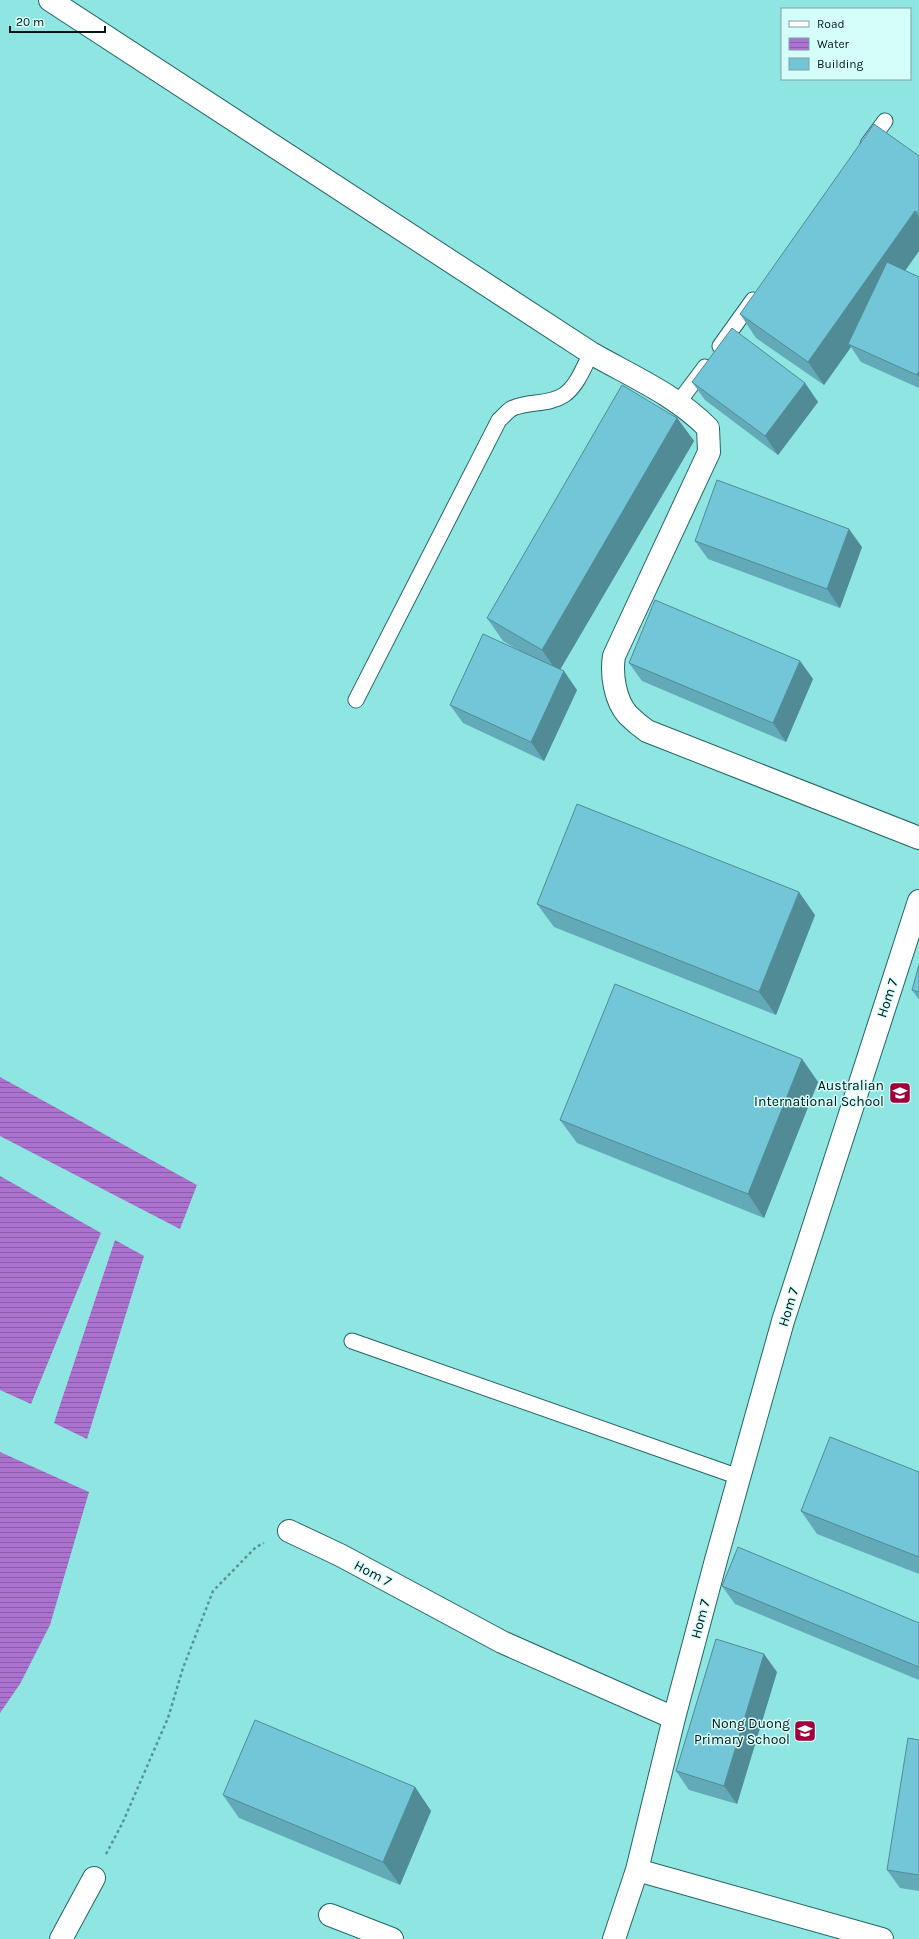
<svg xmlns="http://www.w3.org/2000/svg" width="919" height="1939" viewBox="0 0 919 1939" font-family="Karla,sans-serif">
	<style>
		.water { fill: url(#water-rules) }
		.lines { fill: none; stroke-linecap: round; stroke-linejoin: round }
		.lane-casing { stroke: #226664; stroke-width: 17 }
		.street-casing { stroke: #226664; stroke-width: 24 }
		.path { stroke: #589592; stroke-width: 2.5; stroke-dasharray: 3 3; stroke-linecap: butt }
		.lane { stroke: #fff; stroke-width: 15 }
		.street { stroke: #fff; stroke-width: 22 }
		.wall { fill: #63aab9 }
		.shaded-wall { fill: #508b96 }
		.building { fill: #73c6d7; stroke: #508b96 }
		.labels { text-anchor: middle; stroke-width: 3; stroke-linejoin: round; paint-order: stroke }
		.street-label { font-size: 14px; fill: #001514; stroke: #d5fefb }
		.poi-label { font-size: 14px; fill: #001514; stroke: #d5fefb; text-anchor: end }
	</style>
	<defs>
		<pattern id="water-rules" width="6" height="5" patternUnits="userSpaceOnUse"><rect width="6" height="5" fill="#ac72cf"/><path d="M0 2.5h6" fill="none" stroke="#8a5ca7"/></pattern>
	</defs>
	<rect width="100%" height="100%" fill="#8fe5e1"/>
	<!-- water -->
	<path class="water" d="M0,1077L197,1185L180,1229L0,1136Z
		M0,1176L101,1233L31,1404L0,1390Z
		M115,1240L144,1256L87,1439L54,1423Z
		M0,1452L89,1492L50,1625L20,1684L0,1713Z"/>
	<g class="lines">
		<!-- lane casing -->
		<g class="lane-casing">
			<path id="lane" d="M868,144L885,121
				M720,346L753,300
				M678,403L705,367
				M356,700L499,420C504,416 508,410 513,408C529,401 549,405 564,395C577,386 584,367 591,353
				M352,1341L739,1477"/>
		</g>
		<!-- street casing -->
		<g class="street-casing">
			<path id="street" d="M50,0L591,353C631,376 676,395 708,428L709,452L614,656C611,674 615,701 628,715C634,721 640,726 647,731L919,838
				M289,1531L340,1555L502,1642L674,1718
				M637,1870L882,1939
				M330,1915L392,1939
				M61,1939L94,1878
				M614,1939L637,1870L674,1718L716,1560L783,1321L919,901"/>
		</g>
		<!-- path -->
		<path class="path" d="M106,1854L122,1824L168,1718L183,1668L213,1591L256,1547L264,1543"/>
		<!-- lane -->
		<use href="#lane" class="lane"/>
		<!-- street -->
		<use href="#street" class="street"/>
	</g>
	<!-- wall -->
	<path class="wall" d="M919,156V251L905,271L919,277V388L861,362L851,347L824,385L756,338L740,314Z
		M692,382L805,383L818,402L778,455L705,400Z
		M677,418L694,441L560,670L577,690L544,761L463,723L450,705L522,652L503,641L487,618Z
		M695,541L862,547L840,608L708,559Z
		M800,661L813,679L786,742L642,681L629,663Z
		M537,904L815,915L776,1015L554,927Z
		M919,965V1000L912,990Z
		M802,1059L818,1082L764,1218L577,1143L560,1120Z
		M919,1472V1574L817,1534L801,1511Z
		M722,1586L919,1623V1680L735,1604Z
		M777,1672L737,1804L689,1790L676,1771Z
		M919,1740V1891L900,1888L887,1870Z
		M415,1787L431,1811L400,1885L239,1818L223,1795Z"/>
	<!-- shaded-wall -->
	<path class="shaded-wall" d="M915,211L919,217V251L852,345L848,344L851,347L824,385L808,362Z
		M919,370V378L917,375Z
		M805,383L818,402L778,455L765,436Z
		M677,418L694,441L558,673L542,650Z
		M849,529L862,547L840,608L827,589Z
		M800,661L813,679L786,742L773,723Z
		M564,671L577,690L544,761L531,742Z
		M799,892L815,915L776,1015L759,992Z
		M802,1059L818,1082L764,1218L748,1194Z
		M764,1654L777,1672L737,1804L724,1786Z
		M415,1787L431,1811L400,1885L383,1862Z"/>
	<!-- building -->
	<path class="building" d="M874,124L919,156V214L915,211L808,362L740,314Z
		M887,262L919,277V370L917,375L848,344Z
		M732,328L805,383L765,436L692,382Z
		M622,385L677,418L542,650L487,618Z
		M717,480L849,529L827,589L695,541Z
		M655,600L800,661L773,723L629,663Z
		M483,634L564,671L531,742L450,705Z
		M577,804L799,892L759,992L537,904Z
		M919,965V992L912,990Z
		M615,984L802,1059L748,1194L560,1120Z
		M830,1437L919,1472V1557L801,1511Z
		M738,1547L919,1623V1667L722,1586Z
		M716,1639L764,1654L724,1786L676,1771Z
		M255,1720L415,1787L383,1862L223,1795Z
		M908,1738L919,1740V1875L887,1870Z"/>
	<!-- icons -->
	<defs>
		<g id="school-square" transform="scale(1.15)"><rect x="-9" y="-9" width="18" height="18" rx="4" fill="#a0003a" stroke="#d5fefb"/><path d="M0-5L7-2L0 1L-7-2ZM-4 1L0 2.5L4 1V4Q0 6-4 4Z" fill="#fff"/></g>
	</defs>
	<g fill-rule="evenodd">
		<use href="#school-square" x="900" y="1093"/>
		<use href="#school-square" x="805" y="1731"/>
	</g>
	<g class="labels">
		<!-- street labels -->
		<g class="street-label">
			<text transform="translate(887 998) rotate(-72)" y="5">Hom 7</text>
			<text transform="translate(788 1307) rotate(-73)" y="5">Hom 7</text>
			<text transform="translate(373 1573) rotate(28)" y="5">Hom 7</text>
			<text transform="translate(700 1619) rotate(-75)" y="5">Hom 7</text>
		</g>
		<!-- poi labels -->
		<g class="poi-label">
			<text x="884" y="1090">Australian<tspan x="884" dy="16">International School</tspan></text>
			<text x="790" y="1728">Nong Duong<tspan x="790" dy="16">Primary School</tspan></text>
		</g>
	</g>
	<!-- legend -->
	<rect x="781" y="8" width="130" height="72" fill="#d5fefb" stroke="#80a19f"/>
	<rect x="789" y="21" width="20" height="6" fill="#ffffff" stroke="#80a19f"/>
	<text x="817" y="28" font-size="12" fill="#001514">Road</text>
	<rect x="789" y="38" width="20" height="12" fill="url(#water-rules)" stroke="#80a19f"/>
	<text x="817" y="48" font-size="12" fill="#001514">Water</text>
	<rect x="789" y="58" width="20" height="12" fill="#73c6d7" stroke="#80a19f"/>
	<text x="817" y="68" font-size="12" fill="#001514">Building</text>
	<!-- scale -->
	<path d="M10 26v6h95v-6" fill="none" stroke="#001514" stroke-width="2"/>
	<text x="16" y="26" font-size="12" fill="#001514" stroke="#d5fefb" stroke-width="3" paint-order="stroke">20 m</text>
</svg>
